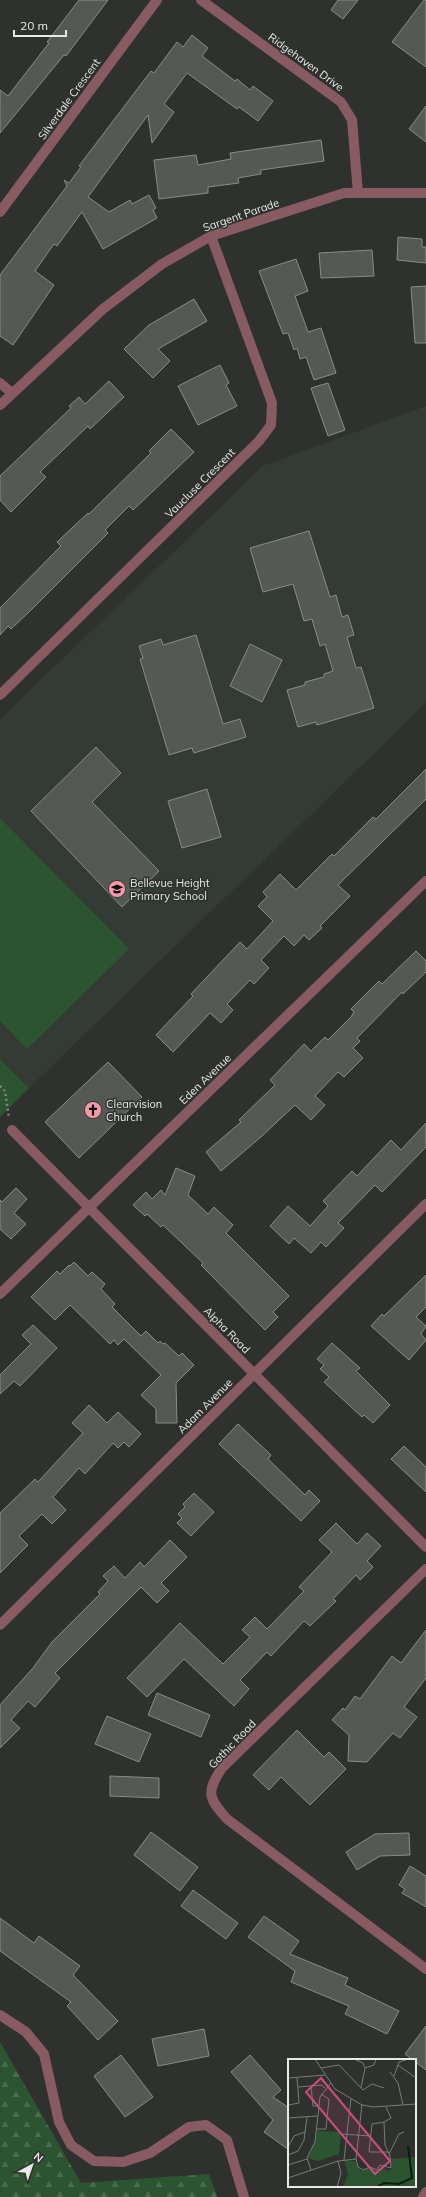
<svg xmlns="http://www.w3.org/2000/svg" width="426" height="2197" viewBox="0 0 426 2197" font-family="Mulish,sans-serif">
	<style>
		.built { fill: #343b34 }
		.forest { fill: url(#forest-firs) }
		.park { fill: #2d5431 }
		.building { fill: #565856; stroke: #898c89 }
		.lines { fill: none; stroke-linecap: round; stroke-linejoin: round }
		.path { stroke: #838583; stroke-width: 2.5; stroke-dasharray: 2 3; stroke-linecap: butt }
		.street { stroke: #885b63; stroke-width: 10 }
		.labels { text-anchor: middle; stroke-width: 3; stroke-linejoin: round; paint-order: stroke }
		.street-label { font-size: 11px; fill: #e8e9e8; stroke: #2f312f }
		.poi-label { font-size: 11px; fill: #e8e9e8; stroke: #2f312f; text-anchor: start }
		.inset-river { fill: none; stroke: #032208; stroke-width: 2 }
		.inset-road { fill: none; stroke: #797b79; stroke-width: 1 }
		.view { fill: #cc4c7e; fill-opacity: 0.15; stroke: #cc4c7e; stroke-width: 2 }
		.inset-edge { fill: none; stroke: #e8e9e8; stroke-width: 2 }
	</style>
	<defs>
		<pattern id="forest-firs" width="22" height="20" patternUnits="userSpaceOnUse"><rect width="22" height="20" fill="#2d5431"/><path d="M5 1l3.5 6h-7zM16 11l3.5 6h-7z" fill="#4b6d4f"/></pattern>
	</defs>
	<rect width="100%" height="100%" fill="#2f312f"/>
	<!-- built -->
	<path class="built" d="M426,406V703L29,1088L0,1059V719L263,466Z"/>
	<!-- forest -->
	<path class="forest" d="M0,2042L81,2183L209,2174L217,2197H0Z"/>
	<!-- park -->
	<path class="park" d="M0,818L129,949L27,1049L0,1021Z
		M0,1059L29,1088L0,1117Z"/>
	<!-- building -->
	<path class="building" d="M79,0H108L66,56L64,55L0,133V90L8,96L49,43L47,42Z
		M338,0H358L343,19L331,10Z
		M424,0H426V67L392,42Z
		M192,35L208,48L202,56L235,81L237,79L250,90L253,86L273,101L258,121L239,107L237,109L187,73L164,104L174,112L152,143L148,115L88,197L109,212L130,200L132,204L149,195L156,208L153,210L157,218L103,249L82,212L57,246L54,244L35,271L54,285L13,345L0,336V275L67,186L64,180L69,183L81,167L79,166L151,71L154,73L177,42L183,47Z
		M426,106V142L409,129Z
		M321,140L324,161L261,170V174L238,178L239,183L208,187V193L159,199L154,160L196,155L198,165L231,159L230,153Z
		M398,237L422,239V247H426V263L397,260Z
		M372,250L374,276L321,278L319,253Z
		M296,259L308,291L295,296L308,332L321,328L336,373L314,380L306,357L300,359L297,348L294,350L288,333L283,334L259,271Z
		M426,286V343H415L411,287Z
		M194,299L207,321L158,349L170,361L153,378L124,349L149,325Z
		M220,365L229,383L226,385L237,406L198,425L178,386Z
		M109,381L124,397L90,429L88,426L40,472L46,477L11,512L0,500V476L71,408L69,406L79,397L85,404Z
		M328,383L345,430L328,436L311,388Z
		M171,429L194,452L133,510L129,506L105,530L108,533L29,612L11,629L8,626L0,635V608L61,546L57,542L88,513L89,514L151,453L149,451Z
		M309,531L330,597L336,595L342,617L348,615L354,635L347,637L356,668L361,667L374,708L317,725L316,722L298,727L287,690L305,685V682L324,677V674L333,671L325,644L320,646L312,619L304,621L293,584L263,592L250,548Z
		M196,635L223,724L240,719L246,737L194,753L192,748L169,755L140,659L143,658L139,646L161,639L163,645Z
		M250,644L282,660L262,702L230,686Z
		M96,747L121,773L92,802L159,871L122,907L31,811Z
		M426,769V799L338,885L350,896L320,926L322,928L309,940L304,935L294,946L284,936L261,960L269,968L254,984L250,980L227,1004L233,1010L221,1023L210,1013L173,1052L156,1035L193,996L191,994L240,942L247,949L273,921L258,906L267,897L263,892L280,874L296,890L332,854L334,856L373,817L376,819Z
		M207,789L221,837L182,848L168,801Z
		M416,951L426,961V972L403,994L402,992L357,1038L360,1041L353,1048L363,1058L344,1077L338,1072L315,1096L325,1105L311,1120L295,1105L262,1136L221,1171L206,1152L241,1122L239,1120L275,1085L270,1080L304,1044L311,1051L325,1037L328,1040L351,1017L354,1012L351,1009L379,981L382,984Z
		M108,1062L142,1097L79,1158L45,1122Z
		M426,1123V1147L382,1192L375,1185L338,1223L344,1228L326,1247L321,1242L311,1253L294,1238L289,1244L270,1226L288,1206L310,1226L328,1206L323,1201L352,1171L357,1176L391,1140L401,1150Z
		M176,1168L195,1176L188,1195L208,1214L214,1207L233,1225L226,1233L289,1296L273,1312L278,1317L265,1330L201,1265L203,1263L163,1225L161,1227L147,1214L145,1216L133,1205L146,1192L152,1199L161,1190L165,1195Z
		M16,1188L27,1199L14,1213L26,1224L11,1239L0,1229V1200L2,1202Z
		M74,1262L88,1276L92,1272L105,1284L101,1289L115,1304L112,1307L141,1336L146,1331L158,1343L160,1341L163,1344L165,1343L179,1356L182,1353L194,1365L176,1383L177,1423H156V1409L141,1395L161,1375L124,1339L118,1345L114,1340L110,1344L70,1305L55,1320L31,1297L57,1271L60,1274L69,1265L70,1266Z
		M426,1275V1307L416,1317L426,1326L421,1334L426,1340L409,1360L371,1326L382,1314L384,1316Z
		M33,1325L57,1348L20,1386L14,1381L0,1394V1375L31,1344L22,1335Z
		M332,1343L360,1368L356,1371L390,1405L373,1423L364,1415L362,1417L324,1382L329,1377L320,1369L324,1365L317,1359Z
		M89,1405L107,1423L118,1412L141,1434L129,1447L124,1442L118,1448L113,1443L85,1474L79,1468L53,1497L66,1510L52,1524L42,1514L19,1536L28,1545L0,1573V1513L35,1479L38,1482L83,1433L72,1423Z
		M238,1424L271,1455L268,1459L305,1495L309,1490L320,1501L301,1521L219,1444Z
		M404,1446L426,1467V1492L391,1459Z
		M194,1493L214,1512L191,1536L177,1523L182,1518L178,1514L185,1507L183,1504Z
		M336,1523L357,1544L367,1533L381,1546L367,1561L373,1567L360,1580L356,1575L333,1599L336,1601L310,1626L304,1621L271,1656L267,1652L240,1680L249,1689L234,1706L184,1659L147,1697L127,1678L180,1623L223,1664L250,1637L242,1630L255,1617L267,1629L304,1591L299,1587L332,1552L319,1540Z
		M170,1540L187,1557L161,1583L169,1591L157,1603L141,1587L55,1673L60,1678L35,1707L28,1701L11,1720L20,1728L0,1748V1705L33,1668L52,1642L100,1594L98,1592L108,1581L103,1576L114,1566L125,1578L140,1562L144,1567Z
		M426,1630V1678L404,1707L417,1717L400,1738L393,1733L367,1762L348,1761L349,1735L332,1720L343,1708L345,1710L355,1696L360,1699L392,1656L401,1663Z
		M157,1693L210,1715L201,1737L148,1715Z
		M107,1716L151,1734L139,1762L95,1744Z
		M297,1730L324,1757L329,1752L346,1769L310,1805L281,1777L269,1790L253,1775Z
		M110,1776L159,1778V1798L110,1796Z
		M151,1832L198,1867L180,1891L134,1855Z
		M409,1833L410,1855L380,1856L357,1870L346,1852L375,1834Z
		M410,1866L426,1876V1907L402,1893L405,1889L399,1885Z
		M193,1890L238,1923L226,1939L181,1906Z
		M264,1916L299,1941L290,1954L348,1978L345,1985L399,2011L387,2034L345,2014L349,2006L291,1982L295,1971L248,1937Z
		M0,1918L34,1943L39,1936L80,1966L73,1975L118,2021L98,2040L67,2006L71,2002L0,1951Z
		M426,2026V2070L405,2054Z
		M204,2029L209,2056L158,2066L152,2039Z
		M121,2055L153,2097L125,2117L94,2076Z
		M250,2055L281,2090L273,2097L289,2108V2150L264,2132L273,2120L231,2072Z"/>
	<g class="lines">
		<!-- path -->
		<path class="path" d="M0,1086L5,1091L9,1118"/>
		<!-- street -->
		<path class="street" d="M201,0L341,102L352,120L358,193
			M0,212L157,0
			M0,383L12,393
			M0,405L103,309L162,264L211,236L344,193H426
			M0,695L259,441L271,425L272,403L211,236
			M12,1130L426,1547
			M0,1294L426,881
			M426,1569L222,1768C206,1792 208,1798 227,1819L426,1969
			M0,1625L426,1204
			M0,2015L26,2032L44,2054L59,2122L71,2145L94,2161L123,2162L150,2153L189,2127L206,2125L227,2140L244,2197
			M423,2197L426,2192"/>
	</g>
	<!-- icons -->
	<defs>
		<g id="school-disc" transform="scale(0.9)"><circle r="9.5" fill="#f39aaa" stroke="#2f312f"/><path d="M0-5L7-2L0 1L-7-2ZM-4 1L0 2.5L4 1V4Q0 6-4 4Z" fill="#111"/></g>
		<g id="church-disc" transform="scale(0.9)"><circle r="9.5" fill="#f39aaa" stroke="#2f312f"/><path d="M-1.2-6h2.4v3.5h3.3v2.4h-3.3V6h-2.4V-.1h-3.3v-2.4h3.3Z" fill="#111"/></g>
	</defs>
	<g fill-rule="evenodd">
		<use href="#school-disc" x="117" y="889"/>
		<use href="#church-disc" x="93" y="1110"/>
	</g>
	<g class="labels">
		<!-- street labels -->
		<g class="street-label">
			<text transform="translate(306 62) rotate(36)" y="4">Ridgehaven Drive</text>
			<text transform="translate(69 99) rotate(-54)" y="4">Silverdale Crescent</text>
			<text transform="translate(241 215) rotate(-19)" y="4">Sargent Parade</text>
			<text transform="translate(200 483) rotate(-45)" y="4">Vaucluse Crescent</text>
			<text transform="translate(205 1079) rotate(-44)" y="4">Eden Avenue</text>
			<text transform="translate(227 1330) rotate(45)" y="4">Alpha Road</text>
			<text transform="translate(205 1406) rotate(-45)" y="4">Adam Avenue</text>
			<text transform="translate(232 1744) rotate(-46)" y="4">Gothic Road</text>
		</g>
		<!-- poi labels -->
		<g class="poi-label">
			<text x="130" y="887">Bellevue Height<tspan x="130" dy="13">Primary School</tspan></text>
			<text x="106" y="1108">Clearvision<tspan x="106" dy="13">Church</tspan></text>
		</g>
	</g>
	<!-- overview -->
	<g transform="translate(288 2059)">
		<rect width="128" height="128" fill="#2f312f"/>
		<path d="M127,73L128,128H55L60,115L56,101L67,102L72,112L82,109L89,112L94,108L100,112L104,110L102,100L127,98Z" fill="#2d5431"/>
		<path d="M29,72L53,73L51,95L30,102L20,99L27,83Z" fill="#2d5431"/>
		<path class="inset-river" d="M89,128L96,124L111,125L124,119L120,87"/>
		<path class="inset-road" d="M27,0L47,30L74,46L85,48L128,45M66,0L75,4L77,9M110,6L128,19M33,9L51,6L75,31L84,25L96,29M102,13L110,24L115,46M106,17L111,3L121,0M0,19L37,16M23,27L25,47H30M10,28L34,26L37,29M73,29L77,9L86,6L88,0M74,45L68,100L70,108L75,111L82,108L89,111L92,106L103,109L102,97L97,86L96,63L103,59L98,48M0,46L11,44L9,18M0,59L29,57M96,63L84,65L81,93H100M28,70H38L41,40L33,35M53,75L83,77M0,88L6,77L17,73M101,95L111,75L116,73M0,96L10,92L16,81L19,58M56,101L63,39M0,106L19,100M23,111L19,99L27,83L32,38L43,24M0,119L50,102L68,100M49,128L53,114L50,102"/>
		<path class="view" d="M33,19L102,102L87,115L18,33Z"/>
		<rect width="128" height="128" class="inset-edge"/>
	</g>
	<!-- north arrow -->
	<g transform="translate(32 2165) rotate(40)" stroke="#2f312f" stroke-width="3" paint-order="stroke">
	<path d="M0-3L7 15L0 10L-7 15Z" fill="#e8e9e8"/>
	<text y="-6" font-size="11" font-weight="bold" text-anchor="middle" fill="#e8e9e8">N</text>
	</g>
	<!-- scale -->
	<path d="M14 30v6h52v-6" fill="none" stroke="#e8e9e8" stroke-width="2"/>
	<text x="20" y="30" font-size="12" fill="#e8e9e8" stroke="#2f312f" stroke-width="3" paint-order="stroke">20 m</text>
</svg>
